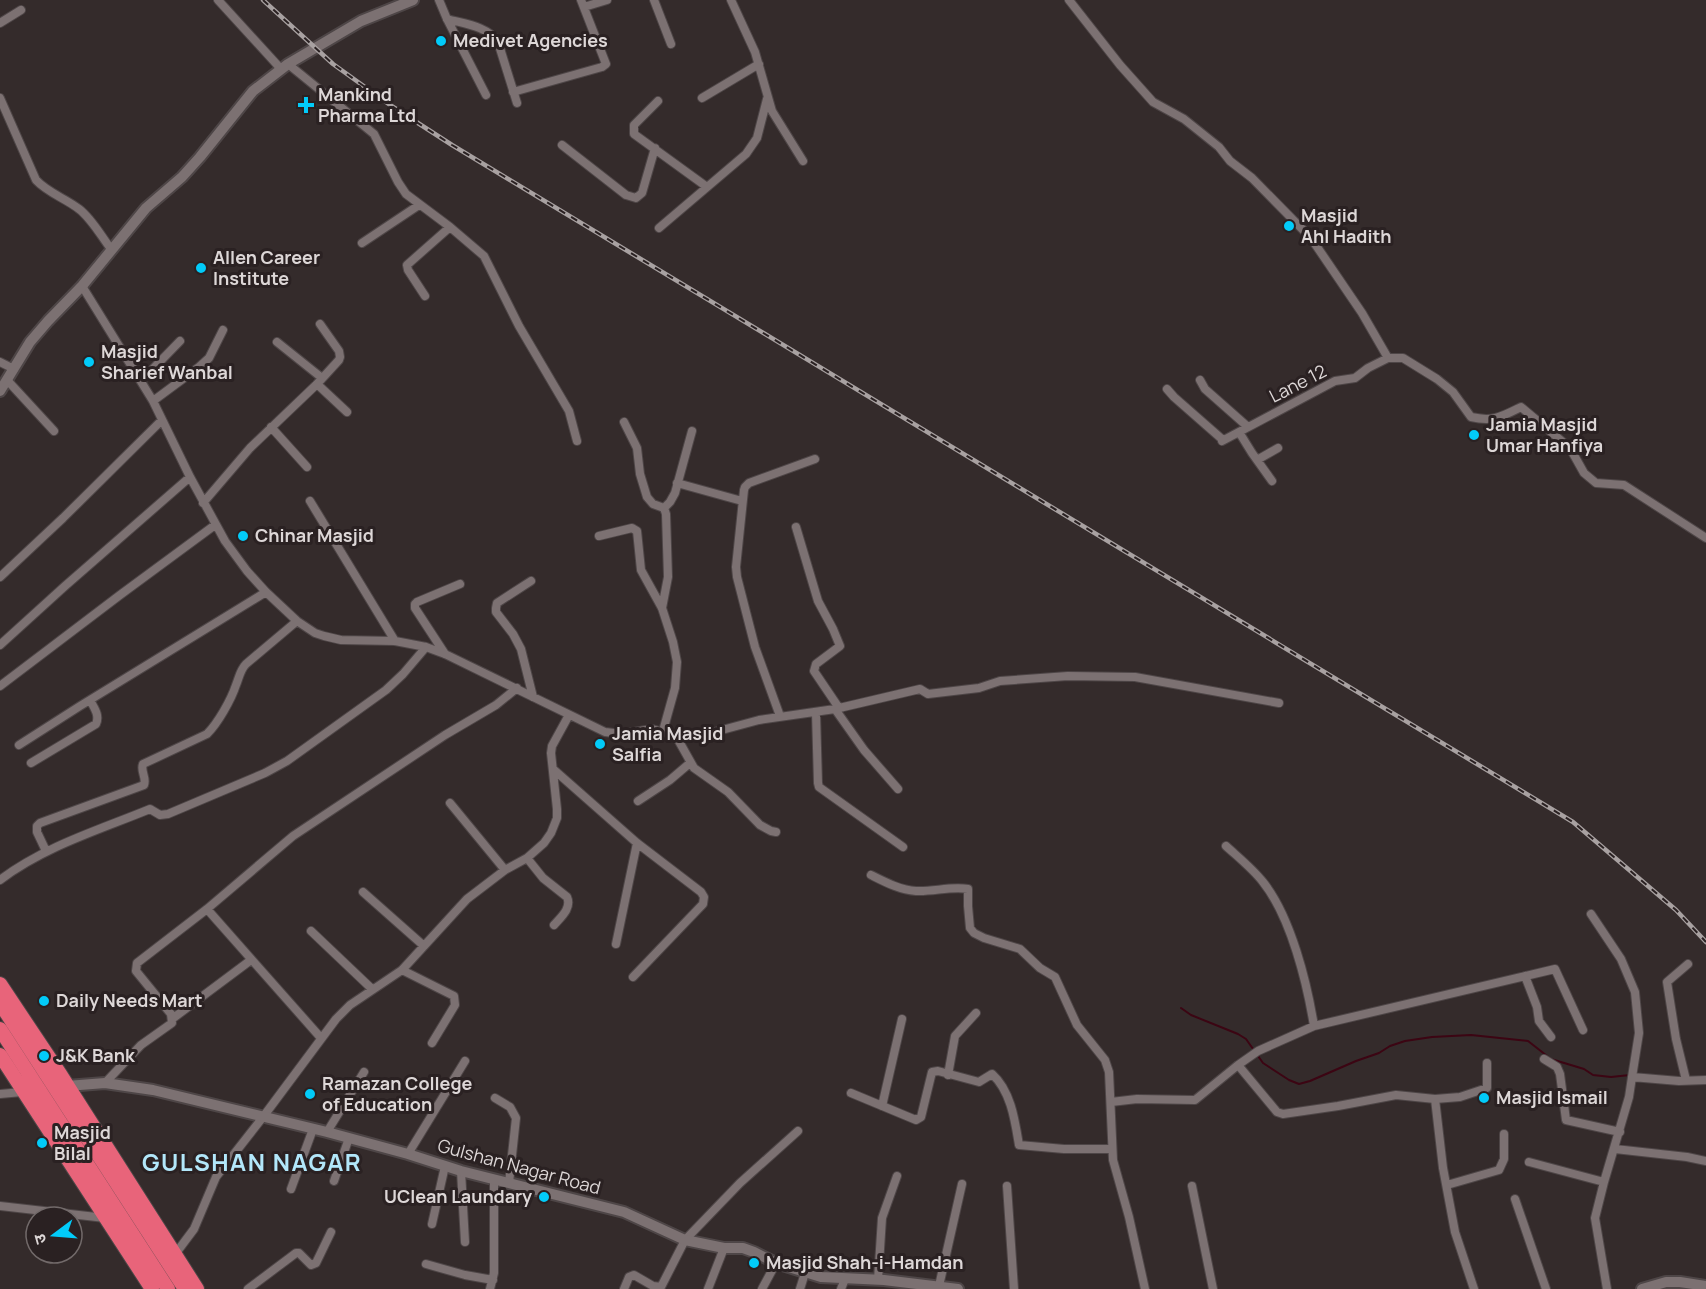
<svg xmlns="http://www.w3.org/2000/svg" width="1706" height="1289" viewBox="0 0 1706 1289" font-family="Manrope,'Noto Sans Devanagari',sans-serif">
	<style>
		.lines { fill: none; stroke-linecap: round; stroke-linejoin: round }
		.stream { stroke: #3c0513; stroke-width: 2 }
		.street-casing { stroke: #4e4647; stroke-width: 10 }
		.secondary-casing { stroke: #4e4647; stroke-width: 14 }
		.highway-casing { stroke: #4e4647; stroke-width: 16 }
		.street { stroke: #7c7172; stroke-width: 8 }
		.secondary { stroke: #7c7172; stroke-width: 10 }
		.highway { stroke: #e8647a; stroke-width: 14 }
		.rail-casing { stroke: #a8a1a1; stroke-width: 4.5 }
		.rail { stroke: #2a2122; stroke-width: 2; stroke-dasharray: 7; stroke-linecap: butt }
		.poi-dot { fill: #02cbf9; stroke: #2a2122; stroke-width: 2 }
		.labels { text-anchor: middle; stroke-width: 6; stroke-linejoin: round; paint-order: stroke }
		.poi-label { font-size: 18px; font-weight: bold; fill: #ddd7d7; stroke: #2a2122; text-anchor: start }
		.street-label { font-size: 18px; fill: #ddd7d7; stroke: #2a2122 }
		.district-label { font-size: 24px; font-weight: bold; letter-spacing: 1.5px; fill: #b2e7fa; stroke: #2a2122 }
	</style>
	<rect width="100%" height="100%" fill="#342b2b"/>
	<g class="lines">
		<!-- stream -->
		<path class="stream" d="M1181,1008L1191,1015L1238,1034L1246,1039L1263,1063L1289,1080L1299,1084L1310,1081L1356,1061L1379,1053L1390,1046L1405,1041L1432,1037L1471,1035L1528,1041L1551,1059L1584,1069L1593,1075L1611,1077L1630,1075"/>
		<!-- street casing -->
		<g class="street-casing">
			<path id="street" d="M218,0L281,69
				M439,0L447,19L486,95
				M654,0L671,44
				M731,0L755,52L772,111L803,161
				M1069,0L1120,65L1153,102L1184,119L1219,147L1230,161L1252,178L1311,238L1362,313L1388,358
				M584,7L607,0
				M447,19C465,24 487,26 498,42L517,103
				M0,23L21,10
				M288,64L374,134L398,182L406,194L450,227L484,256L519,326L569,411L577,441
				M513,92L602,67L606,64L581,0
				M0,98L36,180C48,193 65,198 79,209C92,219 101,236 111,249
				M702,98L759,64
				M658,101L634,125V134L707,187
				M562,145L626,195L636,198L642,193L655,148
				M659,228L746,154L757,138L767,99
				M362,243L419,205
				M82,286L153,401L190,477L225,541L247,571L266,592L297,621L315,633L324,636L341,640L395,641L426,647L445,654L605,732L622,734L652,729L676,736L696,737L759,720L835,709L920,689L928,694L979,688L1000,681L1068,676L1135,677L1279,703
				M425,296L408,270L407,265L450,227
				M277,342L322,378
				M0,362L14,369
				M7,380L54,431
				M1200,380L1205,389L1248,427
				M141,381L180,341
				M317,384L347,412
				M1167,389L1174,397L1223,440
				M153,401L199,367L209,358L223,330
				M624,422L637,448L640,474L647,497L653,504L664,508L666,514L668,577L662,608
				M271,427L307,467
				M1239,432L1252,453L1272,481
				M1222,441L1335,381L1355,378L1368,368L1388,358H1403L1437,379L1453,392L1471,417C1493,422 1501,417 1521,407L1570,448L1584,473L1596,483L1624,485L1706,538
				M1257,460L1278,448
				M677,483L742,501
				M310,501L395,641
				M203,503L250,448L317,384L339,360L340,357L339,351L320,324
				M664,508L670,502L675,493L692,431
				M796,527L818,601L833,629L840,646L816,664L814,671L839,708
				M599,536L632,528L637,531L641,570L662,608L673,642L677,662L675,688L663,731
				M0,577L63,518L162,420
				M531,581L497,603L496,608V612L513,634L521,649L533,697
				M0,645L65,586L190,477
				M445,654L415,608V604L417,602L460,584
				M0,686L120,595L215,525
				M835,709L864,750L898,789
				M816,713L818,783L819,787L903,847
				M780,716L755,647L737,577L736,567L744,490L745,487L749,483L815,459
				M676,736L694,768L728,792L760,825L771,831L776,832
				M19,745L80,706L266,592
				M31,763L96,724C100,715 94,708 90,700
				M553,769L637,843L701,892L704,897L703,904L633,977
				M638,801L670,780L690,763
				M450,803L505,870
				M1226,846C1238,857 1253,869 1263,882C1291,917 1307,983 1314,1026
				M46,851L37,832V826L40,823L144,785C147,778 140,771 143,764L207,734C218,723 231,700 236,685C239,678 240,670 246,664L297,621
				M527,858L543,878L567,897C572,908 561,917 554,925
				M871,875C885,882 900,890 916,891C933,892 951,886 968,889V906L970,928L974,933L984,938L1020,949L1040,968L1055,977L1077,1025L1105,1060L1109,1072L1113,1160L1129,1217L1145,1289
				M0,880C45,846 99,830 150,809L160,815L168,814L265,773L287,761L386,690L403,674L426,647
				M363,892L424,946
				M207,909L321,1038
				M1591,914L1621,959L1635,992L1639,1033L1632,1077L1679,1081L1706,1080
				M311,931L372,989
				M616,944L637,843
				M402,970L454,996L455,1005L432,1043
				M1525,976L1537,1007L1539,1021L1551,1037
				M172,1019L251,960
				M1544,1059L1557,1067L1560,1074L1566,1120L1620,1132
				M1238,1065L1277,1112L1283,1114L1338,1106L1396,1095L1435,1099L1443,1168L1455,1232L1474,1289
				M948,1075L955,1036L976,1013
				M1686,1080L1676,1039L1667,982L1688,964
				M105,1083L141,1045L172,1023L171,1014L136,971L137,963L207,909L293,836L445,735L496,705L517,688
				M851,1093L916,1120L921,1117L932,1072L938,1071L979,1082L992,1074C1011,1091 1015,1121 1019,1145L1064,1149H1112
				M0,1094L22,1092
				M495,1098L510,1107L516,1118L509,1183
				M1435,1099L1460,1097L1487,1088V1063
				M1111,1102L1137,1099L1195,1100L1238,1065L1258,1051L1314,1026L1555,969L1583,1030
				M882,1106L902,1019
				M327,1132L364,1072
				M1615,1149L1687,1157L1706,1161
				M408,1154L465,1061
				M1529,1162L1604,1182
				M461,1171L465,1242
				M334,1181L349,1138
				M1447,1185L1499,1170L1504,1159V1134
				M1007,1186L1014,1289
				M1192,1186L1213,1289
				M291,1189L313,1129
				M1515,1199L1546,1289
				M0,1206L105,1218
				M432,1224L445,1166
				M173,1257L194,1229L216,1177L263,1117L336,1019L350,1005L402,970L467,899L505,870L527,858L544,843L551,833L557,818V809L551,753L552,746L569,715
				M426,1264L465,1275L493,1280
				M878,1280L882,1218L897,1176
				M939,1286L962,1184
				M248,1289L296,1253H299L311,1265L316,1263L331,1232
				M490,1289L494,1273V1180
				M624,1289L629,1277L634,1275L653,1286L661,1287L685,1240L740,1183L798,1131
				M708,1289L724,1248
				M762,1289L776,1263
				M800,1289L805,1273
				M841,1289L845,1279
				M1607,1289L1595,1218L1604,1182L1629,1097L1632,1077"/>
		</g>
		<!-- secondary casing -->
		<g class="secondary-casing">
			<path id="secondary" d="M0,391L30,342L48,321L82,286L146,208L182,177L200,157L253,91L288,64L361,21L413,0
				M67,1086L105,1083L153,1090L327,1132L408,1154L461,1171L624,1212L685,1240L724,1248H743L754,1252L776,1263L821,1277L884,1280L958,1289
				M1642,1289L1666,1282H1680L1706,1286"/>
		</g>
		<!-- highway casing -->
		<g class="highway-casing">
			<path id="highway" d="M0,984L60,1074L197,1289
				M0,1003L185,1289
				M0,1029L168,1289
				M0,1055L152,1289"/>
		</g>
		<!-- street -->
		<use href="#street" class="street"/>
		<!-- secondary -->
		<use href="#secondary" class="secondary"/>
		<!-- highway -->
		<use href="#highway" class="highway"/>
		<!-- rail casing -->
		<g class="rail-casing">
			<path id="rail" d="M263,0L333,64L390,105L452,145L1573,822L1676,910L1706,942"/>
		</g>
		<!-- rail -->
		<use href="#rail" class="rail"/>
	</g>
	<!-- markers -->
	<g class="poi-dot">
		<circle cx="441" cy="41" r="6"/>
		<path d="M303 96h6v6h6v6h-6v6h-6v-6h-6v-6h6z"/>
		<circle cx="1289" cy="226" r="6"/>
		<circle cx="201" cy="268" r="6"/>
		<circle cx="89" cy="362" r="6"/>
		<circle cx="1474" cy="435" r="6"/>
		<circle cx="243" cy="536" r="6"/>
		<circle cx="600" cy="744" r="6"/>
		<circle cx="44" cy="1001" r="6"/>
		<circle cx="44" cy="1056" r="6"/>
		<circle cx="310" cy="1094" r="6"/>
		<circle cx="1484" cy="1098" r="6"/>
		<circle cx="42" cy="1143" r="6"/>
		<circle cx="544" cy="1197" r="6"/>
		<circle cx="754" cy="1263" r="6"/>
	</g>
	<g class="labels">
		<!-- poi labels -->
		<g class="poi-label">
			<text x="453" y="47">Medivet Agencies</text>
			<text x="318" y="101">Mankind<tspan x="318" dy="21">Pharma Ltd</tspan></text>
			<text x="1301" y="222">Masjid<tspan x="1301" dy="21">Ahl Hadith</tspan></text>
			<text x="213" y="264">Allen Career<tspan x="213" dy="21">Institute</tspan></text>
			<text x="101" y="358">Masjid<tspan x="101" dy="21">Sharief Wanbal</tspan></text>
			<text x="1486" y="431">Jamia Masjid<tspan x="1486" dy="21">Umar Hanfiya</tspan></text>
			<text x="255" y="542">Chinar Masjid</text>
			<text x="612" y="740">Jamia Masjid<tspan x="612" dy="21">Salfia</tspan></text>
			<text x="56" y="1007">Daily Needs Mart</text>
			<text x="56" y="1062">J&amp;K Bank</text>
			<text x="322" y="1090">Ramazan College<tspan x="322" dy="21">of Education</tspan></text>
			<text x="1496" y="1104">Masjid Ismail</text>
			<text x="54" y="1139">Masjid<tspan x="54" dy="21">Bilal</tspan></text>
			<text x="532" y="1203" text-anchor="end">UClean Laundary</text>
			<text x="766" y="1269">Masjid Shah-i-Hamdan</text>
		</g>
		<!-- street labels -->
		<g class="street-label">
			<text transform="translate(1298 384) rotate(-27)" y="6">Lane 12</text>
			<text transform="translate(519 1167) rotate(15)" y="6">Gulshan Nagar Road</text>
		</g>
		<!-- district labels -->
		<g class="district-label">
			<text x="252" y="1171">GULSHAN NAGAR</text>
		</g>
	</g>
	<!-- north arrow -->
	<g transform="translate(54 1235) rotate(254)"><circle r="28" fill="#2a2122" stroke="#726a6a" stroke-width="1.5"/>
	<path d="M0-4.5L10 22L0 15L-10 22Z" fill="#02cbf9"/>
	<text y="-9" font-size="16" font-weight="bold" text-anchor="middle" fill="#ddd7d7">उ</text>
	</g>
</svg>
